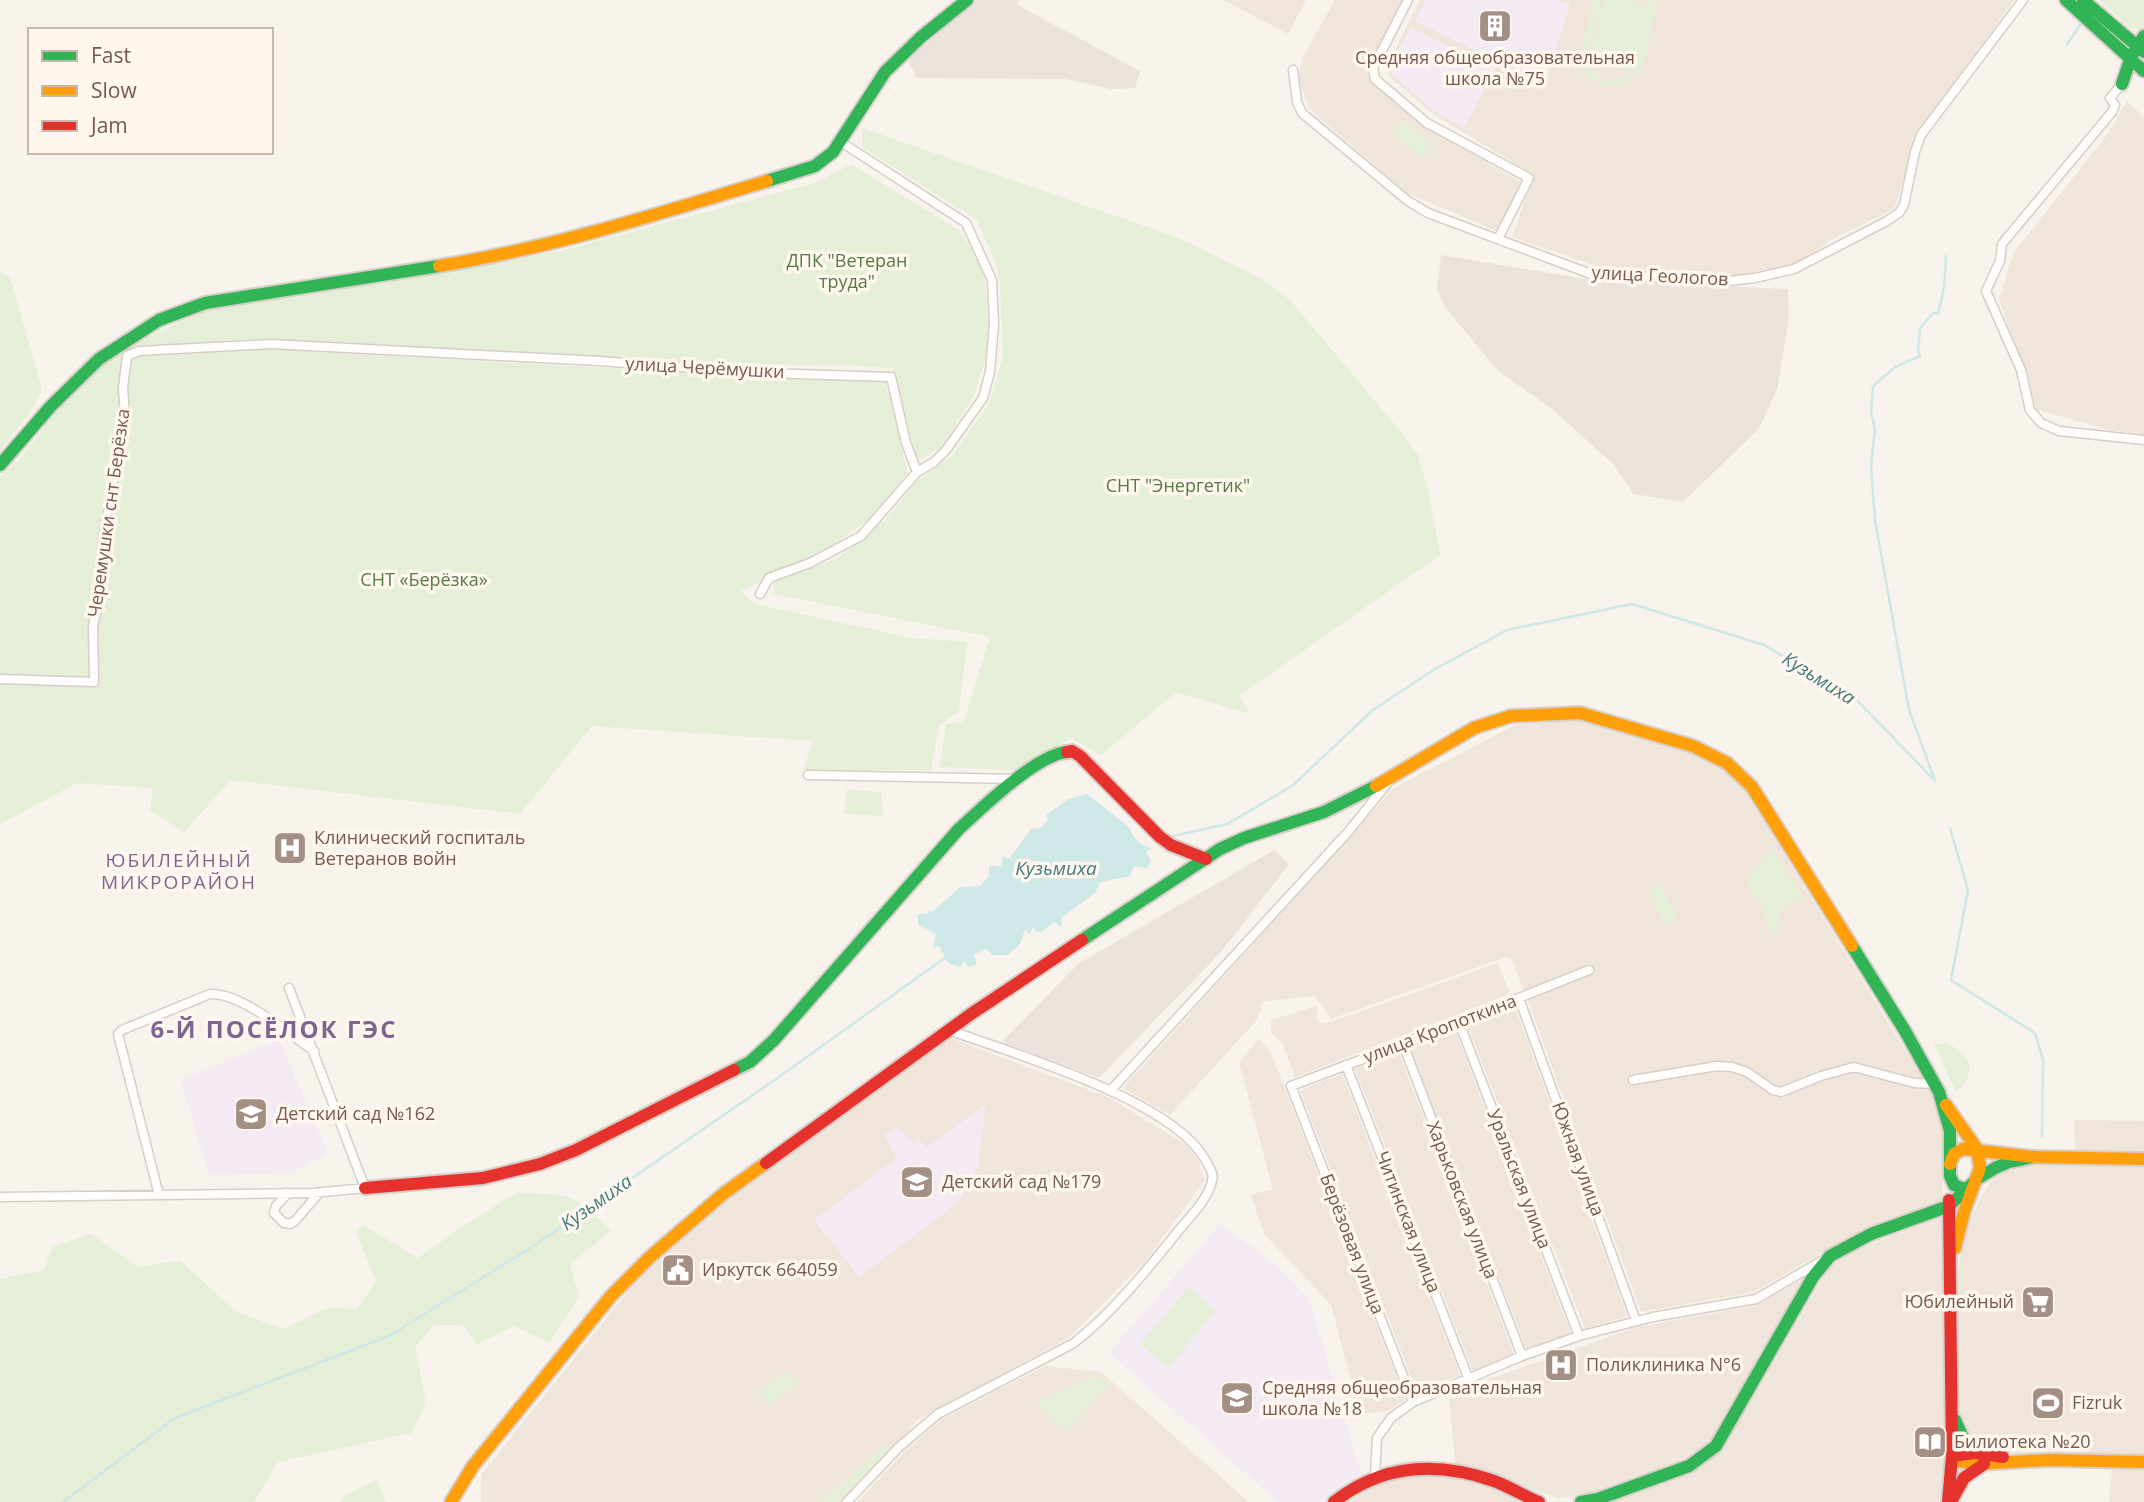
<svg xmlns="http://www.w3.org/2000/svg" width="2144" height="1502" viewBox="0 0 2144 1502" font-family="'Open Sans',sans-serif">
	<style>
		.residential { fill: #f0e5da }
		.industrial { fill: #ebe2dd }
		.education { fill: #f3eaf3 }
		.green { fill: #e5eed7 }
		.water { fill: #cee7e7 }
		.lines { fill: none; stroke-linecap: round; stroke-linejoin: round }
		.stream { stroke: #cee7e7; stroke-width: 2.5 }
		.street-casing { stroke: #d6cec8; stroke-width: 11 }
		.fast-casing { stroke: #d7cec8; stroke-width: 16 }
		.slow-casing { stroke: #d7cec8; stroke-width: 16 }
		.jam-casing { stroke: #d7cec8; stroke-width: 16 }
		.street { stroke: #fefdfc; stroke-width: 8 }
		.fast { stroke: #30b455; stroke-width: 12 }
		.slow { stroke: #ff9f0a; stroke-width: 12 }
		.jam { stroke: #e5322d; stroke-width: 12 }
		.labels { text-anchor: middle; stroke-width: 7; stroke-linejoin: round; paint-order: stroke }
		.poi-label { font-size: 18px; fill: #76594c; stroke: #fff7ee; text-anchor: start }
		.park-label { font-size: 18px; fill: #577b44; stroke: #fff7ee }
		.street-label { font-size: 18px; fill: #76594c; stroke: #fff7ee }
		.water-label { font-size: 19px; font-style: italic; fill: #437b81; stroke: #fff7ee }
		.neighbourhood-label { font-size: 19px; letter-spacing: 2px; fill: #7f6491; stroke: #fff7ee }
		.district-label { font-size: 24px; font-weight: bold; letter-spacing: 2px; fill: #7f6491; stroke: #fff7ee }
	</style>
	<rect width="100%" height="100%" fill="#f7f2ec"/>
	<!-- residential -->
	<path class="residential" d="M1223,0H1306L1288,34Z
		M1335,0H1405L1374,62L1378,85L1424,125L1520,182L1499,232L1407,193L1308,108L1298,77L1303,56Z
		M1420,0H2014L1919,133L1894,209L1831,240L1788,270L1756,276L1599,267L1512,237L1534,175L1433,114L1390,77L1388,64Z
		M2127,101L2144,117V434L2110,430L2037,410L1999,299L2014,252L2107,135Z
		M1579,720L1691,753L1723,768L1746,792L1934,1097L1943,1141L1942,1201L1843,1241L1753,1292L1641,1312L1526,995L1512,961L1506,957L1331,1019L1315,996L1264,1001L1256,1021L1170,1115L1123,1088L1394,788L1515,725Z
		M1498,963L1510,994L1295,1077L1282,1042L1271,1033V1020L1317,1006L1318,1021L1325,1024Z
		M1515,1007L1627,1316L1585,1329L1468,1026Z
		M1454,1027L1571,1334L1527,1350L1408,1044Z
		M950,1038L1108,1097L1185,1144L1198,1160L1205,1180L1146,1260L1070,1337L919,1419L842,1502H481V1475L653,1260L728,1200Z
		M1259,1039L1270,1050L1405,1399L1388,1411L1360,1414L1331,1305L1264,1234L1251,1194L1273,1190L1239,1062Z
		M1399,1053L1514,1355L1473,1371L1355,1069Z
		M1342,1074L1460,1375L1417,1392L1300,1090Z
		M2074,1120L2144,1121V1152H2075Z
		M2034,1164L2144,1166V1455L2023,1457L1959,1450L1955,1286L1965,1233L1979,1201L1992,1179L2008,1169Z
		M1942,1216L1945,1456L1939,1502H1609L1700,1468L1722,1450L1829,1268L1849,1253Z
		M1806,1277L1711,1441L1680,1461L1596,1492L1558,1498L1455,1464L1449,1393L1638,1327L1758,1305Z
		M1045,1366L1101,1372L1249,1502H858L904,1452L941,1420Z
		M2112,1469H2144V1502H2109Z
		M1423,1476L1453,1477L1499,1490L1517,1502H1350L1378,1482Z"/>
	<!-- industrial -->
	<path class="industrial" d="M976,0H1019L1017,5L1140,71L1135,88L1111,89L1065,79L917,78L908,60Z
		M1441,255L1591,280L1788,289L1789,316L1778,387L1758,430L1683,502L1634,494L1613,464L1551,408L1498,371L1446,308L1437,290Z
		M1274,850L1289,864L1222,951L1099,1078L1002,1042L1078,964Z"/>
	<!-- education -->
	<path class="education" d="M1426,0H1554L1570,4L1547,78L1505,65L1415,21Z
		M1411,28L1495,69L1464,128L1434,111L1392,75L1391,63Z
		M279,1040L328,1153L290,1173L209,1175L181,1080Z
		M986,1104L978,1167L961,1198L949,1210L859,1277L814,1220L896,1158L884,1135L898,1126L914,1144L919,1140L927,1147Z
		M1220,1224L1274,1263L1309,1299L1361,1474L1334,1493L1326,1502H1278L1109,1353Z"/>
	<!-- green -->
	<path class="green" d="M1594,0H1601L1586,58C1597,84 1619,90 1636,66L1649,7L1631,72L1588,60L1604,0H1625L1649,6L1647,0L1655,1L1656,10L1642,68C1626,92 1597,94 1583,67L1580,79L1575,78Z
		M2100,0H2144V25L2142,29L2130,28Z
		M1404,120L1434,143L1421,157L1392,133Z
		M862,128L1176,237L1262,279L1289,299L1396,426L1418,455L1428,489L1440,555L1239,696L1250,714L1176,692L1101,755L1070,738L1018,770L940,767L946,724L964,721L990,637L774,594L773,583L838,558L888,517L916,482L952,456L989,404L1003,356L1000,283L995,262L977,220L863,148Z
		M851,164L960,231L981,264L985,282L990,345L974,396L941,447L917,461L892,368L837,365L688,364L251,339L127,349L141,356L247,348L696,373L885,379L908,473L868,520L828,548L741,591L755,604L912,638L967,642L959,711L939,725L931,770H803L813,741L592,726L520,814L231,780L184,832L150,810L153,788L77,783L0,824V477L19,460L59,409L102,365L125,348L208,309L561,251L818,182Z
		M0,272L10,277L42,389L30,413L0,449Z
		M847,789L881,792L883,816L844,814Z
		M1771,848L1805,900L1787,902L1780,911L1776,939L1773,940L1760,901L1756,899L1747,881Z
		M1662,885L1677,919L1664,925L1649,890Z
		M1945,1043C1973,1053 1978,1073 1956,1092L1934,1044Z
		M516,1193C569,1194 573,1192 611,1231L570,1264L579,1297L549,1343L514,1326L477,1344L463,1325H434L415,1347L426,1404L411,1433L278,1462L254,1502H0V1279L44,1270L53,1247L91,1234L139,1267L180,1260L236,1312L284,1329L326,1308L357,1309L376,1281L356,1233L363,1225L418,1258L457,1230Z
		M1189,1287L1216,1310L1168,1368L1140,1344Z
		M786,1370L797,1384L770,1405L759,1391Z
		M1088,1378H1099L1112,1381L1067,1431L1035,1404Z
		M885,1444L891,1449L837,1502H822Z
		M377,1480L386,1502H340L347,1494Z"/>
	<!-- water -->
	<path class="water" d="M1087,794L1130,828C1133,839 1141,847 1153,848L1146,852L1151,861L1147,868L1134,866L1130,876L1100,882L1095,893L1062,917L1061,927L1054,922L1043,931L1036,932L1033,927L1030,934L1025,930L1020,944L1008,955H993L986,949L974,955L977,964L969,967L964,961L960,967L948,963L939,946L933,948L936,934L918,925V914H928L927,911L932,912L961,887L980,886L989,876V865L1001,867L1003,857L1010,858L1031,829L1040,828L1048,820L1046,815L1069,799Z"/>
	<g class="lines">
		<!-- stream -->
		<path class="stream" d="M2067,44L2083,21
			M1934,778L1909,710L1875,520L1871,466L1875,429L1871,412L1873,386L1895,367L1920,356L1918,351L1920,328L1933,313L1938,314C1944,294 1946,276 1946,256
			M1950,828L1968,890L1951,980L2035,1033L2043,1060L2042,1137
			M1173,836L1227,824L1292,786L1373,710L1435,669L1507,630L1632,604L1764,645L1856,699L1935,781
			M63,1502L175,1418L389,1336L535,1245L779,1077L946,957"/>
		<!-- street casing -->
		<g class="street-casing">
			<path id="street" d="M1408,0L1373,68L1375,79L1427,123L1529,178L1498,239
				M1293,70L1297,102L1302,113L1408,201L1428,213L1591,274L1729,281L1755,278L1794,269L1887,221L1899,213L1904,205L1915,152L1921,135L2023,0
				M2122,84L2110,98L2115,105L2112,112L2002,244L2000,261L1986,291L2021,370L2030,410L2041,423L2059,431L2144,440
				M760,594L769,578L810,563L861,536L917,472
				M0,679L94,682L93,625L100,596V569L104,533L125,415L123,388L127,356L139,351L271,344L599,361L764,373L891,377L906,443L917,472L934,462L946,450L983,398L990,372L994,324L992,280L966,223L841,142
				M808,775L1017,779
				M1519,998L1636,1321
				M1459,1022L1579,1336
				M1403,1044L1522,1356
				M1346,1065L1469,1380
				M1633,1080L1717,1066L1732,1067L1747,1072L1773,1090L1781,1092L1821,1076L1854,1067L1914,1083L1935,1084
				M1111,1090L1348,832L1390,780
				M288,1193L276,1206L274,1213L284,1223L290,1224L295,1221L319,1193
				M159,1195L118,1034L122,1030L210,994C242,993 286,1032 314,1051
				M0,1197L313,1193L365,1188L289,988
				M1413,1402L1291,1086L1403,1044L1589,970
				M1375,1476L1377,1438L1391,1418L1413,1402L1522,1356L1579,1336L1653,1317L1756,1299L1825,1259
				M847,1502L899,1447L938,1414L1074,1343C1114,1311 1147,1270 1179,1230C1190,1217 1208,1199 1212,1181C1214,1174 1210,1168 1206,1161C1174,1100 1014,1054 949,1030"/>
		</g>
		<!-- fast casing -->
		<g class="fast-casing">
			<path id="fast" d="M2066,0L2144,71
				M2083,0L2144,52
				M2122,84L2131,57L2144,36
				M767,181L815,166L833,152L885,72L921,37L967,0
				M0,465L51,406L99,359L159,320L205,303L439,266
				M1082,940L1220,849L1244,838L1324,812L1376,786
				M1852,946L1905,1031L1939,1092L1950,1131V1176L1954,1185L1964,1189L1972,1185
				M734,1070L750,1062L774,1040L958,830C982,808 1036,755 1067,752
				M1955,1420L1964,1440L1983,1453
				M1581,1502L1598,1499L1689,1466L1716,1446L1813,1277L1830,1256L1871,1234L1949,1206L1977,1179L1995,1168L2009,1162L2034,1157"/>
		</g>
		<!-- slow casing -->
		<g class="slow-casing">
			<path id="slow" d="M439,266C551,248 658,214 767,181
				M1376,786L1474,728L1511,716L1580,713L1693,746L1727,763L1752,787L1852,946
				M1946,1105L1977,1149L1980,1168L1964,1212L1955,1248
				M1950,1164L1954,1154L1963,1149L2034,1157L2144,1159
				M1952,1456L1958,1461L1976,1464L2049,1460L2144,1462
				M451,1502L473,1466L611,1296L650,1257L723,1194L766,1163"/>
		</g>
		<!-- jam casing -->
		<g class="jam-casing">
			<path id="jam" d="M1067,752L1072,751L1080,756L1160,837L1171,845L1206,859
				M766,1163L971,1014L1082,940
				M365,1188L483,1178L540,1164L576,1150L734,1070
				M1952,1456L1975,1453L2003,1457
				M1953,1498L1964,1478L1984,1464
				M1334,1502C1382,1464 1437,1461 1494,1481C1510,1487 1524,1496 1539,1502
				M1948,1502L1952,1456L1949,1200"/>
		</g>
		<!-- street -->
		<use href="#street" class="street"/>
		<!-- fast -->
		<use href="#fast" class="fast"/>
		<!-- slow -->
		<use href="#slow" class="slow"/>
		<!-- jam -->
		<use href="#jam" class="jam"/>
	</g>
	<!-- icons -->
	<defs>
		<g id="building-square" transform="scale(1.75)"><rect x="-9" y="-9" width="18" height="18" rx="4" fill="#a38f84" stroke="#fff7ee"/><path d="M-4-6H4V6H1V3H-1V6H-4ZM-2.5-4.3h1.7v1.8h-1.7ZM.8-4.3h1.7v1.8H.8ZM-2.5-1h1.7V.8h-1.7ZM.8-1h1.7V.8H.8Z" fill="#fff"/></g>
		<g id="hospital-square" transform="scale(1.75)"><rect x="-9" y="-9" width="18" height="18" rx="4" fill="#a38f84" stroke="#fff7ee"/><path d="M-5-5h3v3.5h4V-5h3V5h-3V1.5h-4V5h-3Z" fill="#fff"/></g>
		<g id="school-square" transform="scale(1.75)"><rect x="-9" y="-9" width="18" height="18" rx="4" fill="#a38f84" stroke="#fff7ee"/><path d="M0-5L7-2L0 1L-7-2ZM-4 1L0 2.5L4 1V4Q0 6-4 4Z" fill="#fff"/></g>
		<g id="civic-square" transform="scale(1.75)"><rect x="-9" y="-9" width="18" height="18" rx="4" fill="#a38f84" stroke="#fff7ee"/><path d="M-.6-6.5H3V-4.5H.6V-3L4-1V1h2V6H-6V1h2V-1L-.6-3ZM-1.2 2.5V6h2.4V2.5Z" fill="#fff"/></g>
		<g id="supermarket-square" transform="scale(1.75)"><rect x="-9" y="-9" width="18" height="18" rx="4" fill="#a38f84" stroke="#fff7ee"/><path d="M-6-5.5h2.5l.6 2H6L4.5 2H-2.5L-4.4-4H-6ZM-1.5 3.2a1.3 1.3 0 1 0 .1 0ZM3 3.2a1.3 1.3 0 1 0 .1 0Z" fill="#fff"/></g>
		<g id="stadium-square" transform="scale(1.75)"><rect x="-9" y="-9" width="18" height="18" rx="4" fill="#a38f84" stroke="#fff7ee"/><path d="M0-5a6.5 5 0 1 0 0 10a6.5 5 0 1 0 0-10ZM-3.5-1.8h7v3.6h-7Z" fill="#fff"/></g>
		<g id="library-square" transform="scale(1.75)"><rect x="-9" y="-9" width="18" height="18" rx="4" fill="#a38f84" stroke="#fff7ee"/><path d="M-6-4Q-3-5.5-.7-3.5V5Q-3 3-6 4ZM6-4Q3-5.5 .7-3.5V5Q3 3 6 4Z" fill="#fff"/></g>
	</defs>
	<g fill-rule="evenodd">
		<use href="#building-square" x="1495" y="26"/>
		<use href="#hospital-square" x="290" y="848"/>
		<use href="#school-square" x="251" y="1114"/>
		<use href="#school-square" x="917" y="1182"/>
		<use href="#civic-square" x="678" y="1270"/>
		<use href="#supermarket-square" x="2038" y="1302"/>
		<use href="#hospital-square" x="1561" y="1365"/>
		<use href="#school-square" x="1237" y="1398"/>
		<use href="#stadium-square" x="2048" y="1403"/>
		<use href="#library-square" x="1930" y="1442"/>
	</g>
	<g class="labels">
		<!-- poi labels -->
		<g class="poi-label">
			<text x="1495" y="64" text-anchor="middle">Средняя общеобразовательная<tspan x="1495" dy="21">школа №75</tspan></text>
			<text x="314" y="844">Клинический госпиталь<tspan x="314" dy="21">Ветеранов войн</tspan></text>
			<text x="276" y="1120">Детский сад №162</text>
			<text x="942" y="1188">Детский сад №179</text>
			<text x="702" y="1276">Иркутск 664059</text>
			<text x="2014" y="1308" text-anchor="end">Юбилейный</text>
			<text x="1586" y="1371">Поликлиника N°6</text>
			<text x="1262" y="1394">Средняя общеобразовательная<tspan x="1262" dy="21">школа №18</tspan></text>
			<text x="2072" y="1409">Fizruk</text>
			<text x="1954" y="1448">Билиотека №20</text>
		</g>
		<!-- park labels -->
		<g class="park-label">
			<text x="847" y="267">ДПК "Ветеран<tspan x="847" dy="21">труда"</tspan></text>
			<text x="1178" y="492">СНТ "Энергетик"</text>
			<text x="424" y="586">СНТ «Берёзка»</text>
		</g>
		<!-- street labels -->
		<g class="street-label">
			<text transform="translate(1660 276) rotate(3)" y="6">улица Геологов</text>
			<text transform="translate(705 368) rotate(3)" y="6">улица Черёмушки</text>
			<text transform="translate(109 513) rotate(-82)" y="6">Черемушки снт Берёзка</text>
			<text transform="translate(1440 1029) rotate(-21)" y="6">улица Кропоткина</text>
			<text transform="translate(1578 1159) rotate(70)" y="6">Южная улица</text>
			<text transform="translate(1519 1179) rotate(69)" y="6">Уральская улица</text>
			<text transform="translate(1462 1200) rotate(69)" y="6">Харьковская улица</text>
			<text transform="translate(1408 1222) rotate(69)" y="6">Читинская улица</text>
			<text transform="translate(1352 1244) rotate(69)" y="6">Берёзовая улица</text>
		</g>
		<!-- water labels -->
		<g class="water-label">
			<text transform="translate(1819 678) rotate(32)" y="7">Кузьмиха</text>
			<text x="1056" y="875">Кузьмиха</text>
			<text transform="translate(596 1202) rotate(-35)" y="7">Кузьмиха</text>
		</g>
		<!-- neighbourhood labels -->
		<g class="neighbourhood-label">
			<text x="179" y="867">ЮБИЛЕЙНЫЙ<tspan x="179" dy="22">МИКРОРАЙОН</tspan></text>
		</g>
		<!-- district labels -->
		<g class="district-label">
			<text x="274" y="1038">6-Й ПОСЁЛОК ГЭС</text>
		</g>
	</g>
	<!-- legend -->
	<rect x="28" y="28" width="245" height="126" fill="#fff7ee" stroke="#c8b8ad" stroke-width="2"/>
	<rect x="42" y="51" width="35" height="10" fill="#30b455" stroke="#c8b8ad" stroke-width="2"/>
	<text x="91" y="63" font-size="21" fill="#76594c">Fast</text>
	<rect x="42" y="86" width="35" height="10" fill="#ff9f0a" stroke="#c8b8ad" stroke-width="2"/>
	<text x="91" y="98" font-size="21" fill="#76594c">Slow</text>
	<rect x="42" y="121" width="35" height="10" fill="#e5322d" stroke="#c8b8ad" stroke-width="2"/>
	<text x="91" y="133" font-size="21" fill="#76594c">Jam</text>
</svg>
